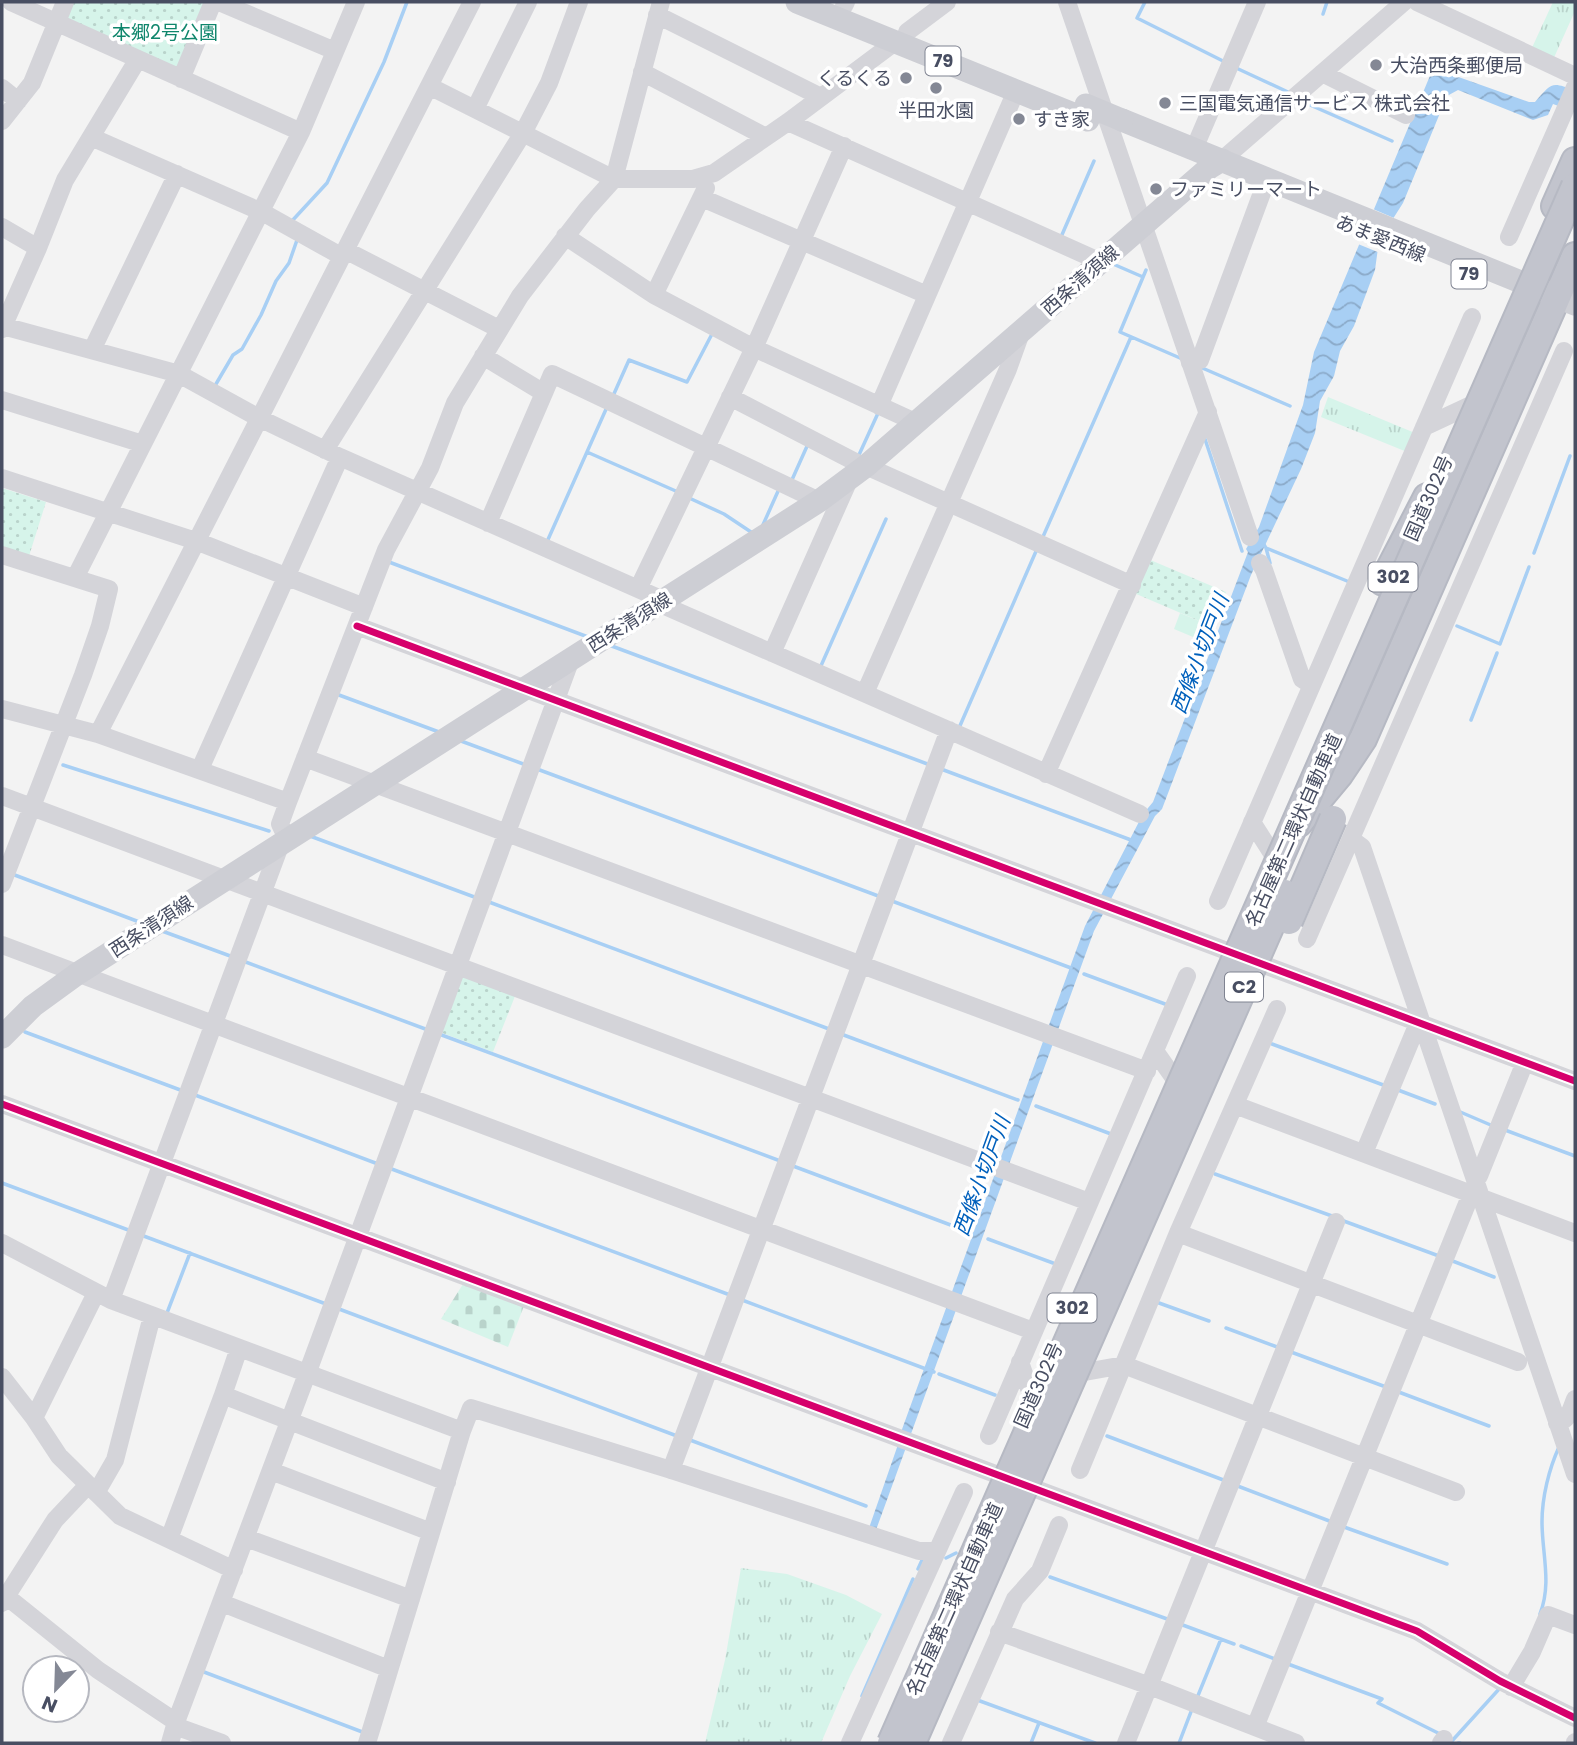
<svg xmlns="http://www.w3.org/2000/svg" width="1577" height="1745" viewBox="0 0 1577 1745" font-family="Poppins,'Noto Sans JP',sans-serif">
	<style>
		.grass { fill: url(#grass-tufts) }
		.cemetery { fill: url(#cemetery-stones) }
		.park { fill: url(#park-dots) }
		.water { fill: url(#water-waves) }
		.pier { fill: #f3f3f3 }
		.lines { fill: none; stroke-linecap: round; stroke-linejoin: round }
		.stream { stroke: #a8cff4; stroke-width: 3.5 }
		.highway-casing { stroke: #b6b9c3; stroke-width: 30 }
		.minor { stroke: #d4d4d9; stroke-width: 18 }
		.major { stroke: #cdced4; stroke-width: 23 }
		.highway { stroke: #c2c4cd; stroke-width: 26 }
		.highway-bridge-casing { stroke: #b6b9c3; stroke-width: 30; stroke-linecap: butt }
		.major-bridge { stroke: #cdced4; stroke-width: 23 }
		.highway-bridge { stroke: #c2c4cd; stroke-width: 26 }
		.cycleway-casing { stroke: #fff; stroke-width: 11 }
		.cycleway { stroke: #d6006c; stroke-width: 7 }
		.poi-dot { fill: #848895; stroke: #fff; stroke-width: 2.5 }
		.labels { text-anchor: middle; stroke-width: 7; stroke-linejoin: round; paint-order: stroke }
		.shield { fill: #fff; stroke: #7f8391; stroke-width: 2 }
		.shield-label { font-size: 18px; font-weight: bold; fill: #484e62 }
		.park-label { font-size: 19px; fill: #0f866c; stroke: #fff }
		.poi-label { font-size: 19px; fill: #484e62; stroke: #fff; text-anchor: start }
		.street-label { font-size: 19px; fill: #484e62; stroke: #fff }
		.water-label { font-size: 21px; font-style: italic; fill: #0060bc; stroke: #fff }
	</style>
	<defs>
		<pattern id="grass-tufts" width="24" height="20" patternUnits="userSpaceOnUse" patternTransform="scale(1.75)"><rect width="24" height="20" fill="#d6f4ea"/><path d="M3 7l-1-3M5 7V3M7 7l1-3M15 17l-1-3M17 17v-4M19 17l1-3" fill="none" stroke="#b9d3cb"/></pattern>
		<pattern id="cemetery-stones" width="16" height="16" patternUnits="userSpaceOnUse" patternTransform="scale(1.75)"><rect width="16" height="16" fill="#d6f4ea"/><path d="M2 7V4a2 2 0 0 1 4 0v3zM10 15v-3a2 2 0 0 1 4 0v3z" fill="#b9d3cb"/></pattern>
		<pattern id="park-dots" width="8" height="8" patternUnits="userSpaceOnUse" patternTransform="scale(1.75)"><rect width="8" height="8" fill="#d6f4ea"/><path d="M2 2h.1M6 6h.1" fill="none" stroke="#b9d3cb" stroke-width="1.8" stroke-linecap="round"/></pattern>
		<pattern id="water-waves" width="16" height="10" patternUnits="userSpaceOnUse" patternTransform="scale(1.75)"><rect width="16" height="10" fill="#a8cff4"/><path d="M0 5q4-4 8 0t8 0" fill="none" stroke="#8baac9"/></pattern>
	</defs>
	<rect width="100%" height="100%" fill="#f3f3f3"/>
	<!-- grass -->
	<path class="grass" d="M1553,2H1575V11L1552,62L1530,52Z
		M1328,397L1415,433L1407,452L1321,417Z
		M1180,613L1211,626L1205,642L1174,629Z
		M741,1568L787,1574L846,1595L882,1614L850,1676L821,1743H705L725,1660Z"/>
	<!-- cemetery -->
	<path class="cemetery" d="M463,1284L524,1306L508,1347L441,1319Z"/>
	<!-- park -->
	<path class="park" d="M70,2H202L204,3L177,68L63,17Z
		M2,488L46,502L29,556L2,548Z
		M1148,559L1226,592L1211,626L1134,593Z
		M459,972L517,991L493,1052L437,1031Z"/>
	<!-- water -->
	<path class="water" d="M1436,69L1529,102H1535C1552,83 1551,81 1575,91V112L1553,104L1548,115L1533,120L1458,90L1447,96L1403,203L1389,225L1378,248L1375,270L1354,326L1340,351L1334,376L1320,401L1315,433L1301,469L1251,575L1162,809L1155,816L1094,931L876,1530L869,1528L902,1433L901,1432L1085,926L1143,814L1153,802L1248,552L1246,549L1259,527L1303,405L1314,352L1432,71Z"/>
	<!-- pier -->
	<path class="pier" d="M1373,209L1394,218L1380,253L1358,244Z"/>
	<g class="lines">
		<!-- stream -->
		<path class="stream" d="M1145,2L1137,18L1225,62
			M1323,14L1327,2
			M1234,67L1288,92
			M1301,101L1392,141
			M291,222L327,183L384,62L407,2
			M1061,237L1094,161
			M1113,264L1143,277
			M1146,270L1120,332L1180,358
			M1200,367L1290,406
			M216,384L233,355L242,349L261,315L276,281L289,263L297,240
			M613,396L629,360L687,382L712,334
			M1204,436L1242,551
			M587,452L678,492
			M858,457L879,411
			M791,482L808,444
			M687,497L724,514L754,534
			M762,527L779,489
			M1042,539L1131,337
			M1262,541L1266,548L1347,581
			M546,544L607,407
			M1266,548L1270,563
			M1534,553L1570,456
			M389,562L588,637
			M1457,626L1500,644L1529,567
			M609,645L930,765
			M820,668L886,519
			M339,695L439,732
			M1471,720L1497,653
			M959,728L1037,549
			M461,741L526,765
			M63,765L269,831
			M537,769L881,897
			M941,769L1131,840
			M310,836L477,898
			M12,874L142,923
			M892,901L1071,968
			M489,902L829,1029
			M162,931L233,957
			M243,961L428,1030
			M1084,974L1165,1004
			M25,1032L183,1091
			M439,1034L783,1162
			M841,1034L1018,1100
			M1272,1044L1386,1086
			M1398,1090L1435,1104
			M195,1095L378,1164
			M1036,1106L1111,1134
			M1458,1111L1493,1126
			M1505,1130L1575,1156
			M793,1166L972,1233
			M389,1168L730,1295
			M1215,1174L1332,1216
			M2,1183L131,1231
			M1341,1220L1439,1256
			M141,1235L326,1304
			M988,1239L1053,1263
			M1450,1260L1494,1277
			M742,1300L934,1372
			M1159,1303L1209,1321
			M339,1309L677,1436
			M167,1313L190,1253
			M1226,1328L1280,1348
			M1291,1352L1386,1387
			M939,1374L995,1395
			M1396,1391L1489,1426
			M1107,1436L1226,1481
			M690,1440L866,1506
			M1235,1485L1332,1522
			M1344,1527L1447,1564
			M946,1558L956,1553
			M918,1569L923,1558
			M1050,1577L1170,1620
			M1540,1614C1552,1583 1542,1554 1542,1522C1542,1497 1549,1469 1559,1447
			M1180,1624L1234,1644
			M1241,1646L1275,1659
			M1288,1664L1382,1699L1378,1703L1442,1735
			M204,1672L365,1733
			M862,1696L913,1579
			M1197,1698L1221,1639
			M980,1701L1095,1743
			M1451,1742L1500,1688
			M1031,1743L1039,1723
			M1179,1743L1192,1709
			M1458,1743H1460"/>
		<!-- highway casing -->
		<g class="highway-casing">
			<path id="highway" d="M1555,206L1575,161
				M1383,582L1427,497
				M1299,823L1339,775L1363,739L1575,256"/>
		</g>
		<!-- minor -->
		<path class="minor" d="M11,2L301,132
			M219,2L335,51
			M1067,2L1250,537
			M1417,2L1575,76
			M844,6L846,2
			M657,15L821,97
			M907,32L947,2
			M642,72L766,137
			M1322,73L1406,115
			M181,79L213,2
			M429,86L614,179H693L714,173L788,122L895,42
			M2,88L18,101
			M475,109L528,2
			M2,121L32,83L65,2
			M788,122L1101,262
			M91,137L262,212L341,256
			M1194,149L1257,2
			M1222,160L1404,2
			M702,198L927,295
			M2,227L38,248
			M565,236L654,295L754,348L915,422
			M1509,237L1575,87
			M345,250L499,329
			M654,295L706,188
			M3,326L179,374L259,418L340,457L663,600
			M2,329L38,248L65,180L138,59
			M92,350L177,174
			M483,356L544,393L552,374L819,501
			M1190,363L1200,360L1263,190
			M730,397L865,467
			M2,400L143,444
			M879,406L1016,91
			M1424,427L1469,406
			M325,450L523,133L549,83L579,2
			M866,466L1132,585
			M2,478L196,541L364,607
			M488,523L544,393
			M2,555L109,589L100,626L83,675L2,884
			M1260,563L1264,570L1302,679L1311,685
			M75,578L301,132L356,2
			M638,589L754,348L844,146
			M658,603L1140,814
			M357,626L1575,1081
			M772,653L849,480
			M865,693L1008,369L1022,330
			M2,709L98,734L288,802
			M98,734L472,2
			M305,758L1147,1071
			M200,769L340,457
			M1046,774L1208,412
			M2,796L224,879
			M1252,822L1273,855
			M287,839L280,824L288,802L386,550L430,468L455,403L520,296L587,209L614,179L661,2
			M1351,839L1362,847L1575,1474
			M225,879L1089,1202
			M1218,901L1472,317
			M1307,939L1564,351
			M2,945L1033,1331
			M1155,1051L1174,1078
			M2,1104L1417,1631L1500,1681L1575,1718
			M1235,1105L1575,1233
			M1364,1153L1416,1028L1413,1019
			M1475,1177L1479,1176L1525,1062
			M1178,1233L1518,1362
			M2,1243L111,1300L462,1431L471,1408L671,1470L919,1551H937
			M111,1300L281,843
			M1020,1362L1032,1397
			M1068,1375L1124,1365L1456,1492
			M2,1377L34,1418L59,1456L120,1516L234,1570
			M223,1395L239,1348
			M34,1418L96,1293
			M1557,1423C1569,1421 1571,1409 1575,1399
			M989,1436L1187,976
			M671,1470L949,730
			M1080,1470L1178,1233L1277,1009
			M271,1471L431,1532
			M96,1493L115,1460L152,1316
			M246,1538L411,1599
			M169,1539L223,1395L447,1482
			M6,1596L98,1670L176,1722
			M2,1603L55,1520L88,1485
			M222,1603L389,1669
			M999,1632L1150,1686L1296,1743
			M1511,1687L1532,1652L1548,1615L1575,1625
			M175,1726L222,1743
			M1255,1727L1471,1194
			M170,1743L176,1722L307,1374L571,659
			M367,1743L462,1431
			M850,1743L964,1492
			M951,1743L1015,1599L1040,1571L1059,1525
			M1126,1743L1336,1222
			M1441,1743L1444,1739
			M1575,1743V1742"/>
		<!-- major -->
		<path class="major" d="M797,2L1088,120
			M1122,120L1575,304
			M2,1037L33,1006L77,974L819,501L866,466L1209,168L1222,160"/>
		<!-- highway -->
		<use href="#highway" class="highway"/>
		<!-- highway-bridge casing -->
		<g class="highway-bridge-casing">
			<path id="highway-bridge" d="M1289,921L1333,819
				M891,1743L1575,186
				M912,1743L1285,893"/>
		</g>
		<!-- major-bridge -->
		<path class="major-bridge" d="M1086,105L1122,120"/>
		<!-- highway-bridge -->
		<use href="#highway-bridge" class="highway-bridge"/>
		<!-- cycleway casing -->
		<g class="cycleway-casing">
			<path id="cycleway" d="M357,626L1575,1081
				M2,1104L1417,1631L1500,1681L1575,1718"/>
		</g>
		<!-- cycleway -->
		<use href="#cycleway" class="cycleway"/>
	</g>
	<!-- markers -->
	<g class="poi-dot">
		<circle cx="1376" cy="65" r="7"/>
		<circle cx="906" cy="78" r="7"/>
		<circle cx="936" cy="88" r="7"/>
		<circle cx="1165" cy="103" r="7"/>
		<circle cx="1019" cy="119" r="7"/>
		<circle cx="1156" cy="189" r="7"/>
	</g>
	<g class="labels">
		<!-- shield labels -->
		<g class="shield">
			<rect x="925.5" y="46.5" width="35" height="29" rx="5"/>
			<rect x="1451.5" y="259.5" width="35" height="29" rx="5"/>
			<rect x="1368.5" y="562.5" width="49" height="29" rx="5"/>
			<rect x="1225" y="972.5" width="38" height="29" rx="5"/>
			<rect x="1047.5" y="1293.5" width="49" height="29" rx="5"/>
		</g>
		<g class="shield-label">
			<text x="943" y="67">79</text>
			<text x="1469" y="280">79</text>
			<text x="1393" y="583">302</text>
			<text x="1244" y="993">C2</text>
			<text x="1072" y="1314">302</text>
		</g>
		<!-- park labels -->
		<g class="park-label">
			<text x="165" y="39">本郷2号公園</text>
		</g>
		<!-- poi labels -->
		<g class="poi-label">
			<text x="1390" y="72">大治西条郵便局</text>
			<text x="892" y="85" text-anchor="end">くるくる</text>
			<text x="1179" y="110">三国電気通信サービス 株式会社</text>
			<text x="936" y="117" text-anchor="middle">半田水園</text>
			<text x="1033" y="126">すき家</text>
			<text x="1170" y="196">ファミリーマート</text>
		</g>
		<!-- street labels -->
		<g class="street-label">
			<text transform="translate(1381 238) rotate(22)" y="7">あま愛西線</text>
			<text transform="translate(1080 280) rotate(-41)" y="7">西条清須線</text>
			<text transform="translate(1428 498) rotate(-66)" y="7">国道302号</text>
			<text transform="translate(629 622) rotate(-32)" y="7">西条清須線</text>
			<text transform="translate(1293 830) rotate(-66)" y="7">名古屋第二環状自動車道</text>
			<text transform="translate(151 926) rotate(-33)" y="7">西条清須線</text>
			<text transform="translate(1038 1385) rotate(-66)" y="7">国道302号</text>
			<text transform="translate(954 1599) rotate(-66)" y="7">名古屋第二環状自動車道</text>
		</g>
		<!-- water labels -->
		<g class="water-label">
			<text transform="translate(1200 654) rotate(-69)" y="7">西條小切戸川</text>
			<text transform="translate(982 1176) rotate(-70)" y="7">西條小切戸川</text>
		</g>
	</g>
	<!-- border -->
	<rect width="1577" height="1745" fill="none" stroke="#484e62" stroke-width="7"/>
	<!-- north arrow -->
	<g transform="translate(56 1689) rotate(203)"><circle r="33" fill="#ffffff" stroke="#b6b8c0" stroke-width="2"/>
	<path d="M0-5L12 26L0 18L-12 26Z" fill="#848895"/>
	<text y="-10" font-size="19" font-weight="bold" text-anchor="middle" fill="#484e62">N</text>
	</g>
</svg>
